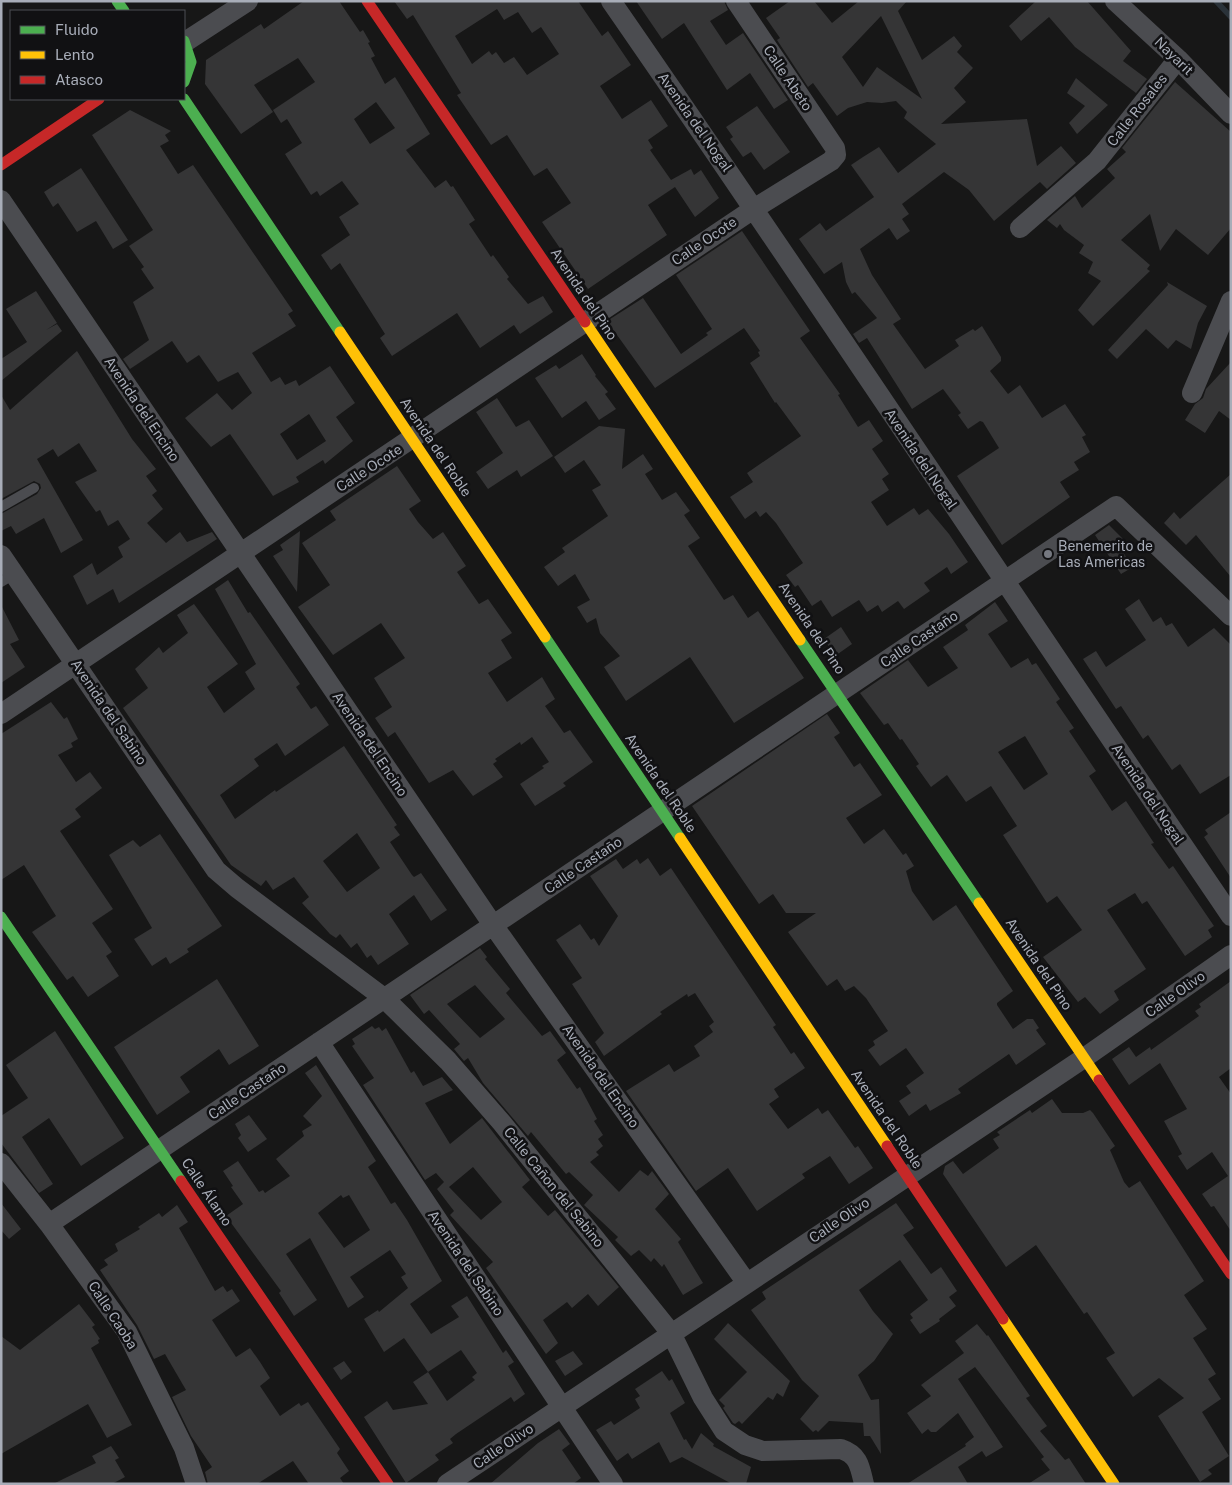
<svg xmlns="http://www.w3.org/2000/svg" width="1232" height="1485" viewBox="0 0 1232 1485" font-family="'Public Sans',sans-serif">
	<style>
		.lines { fill: none; stroke-linecap: round; stroke-linejoin: round }
		.stream { stroke: #2a3239; stroke-width: 5.5 }
		.building { fill: #353536; fill-rule: evenodd }
		.lane { stroke: #4b4c50; stroke-width: 10 }
		.street { stroke: #4b4c50; stroke-width: 20 }
		.fast { stroke: #4caf50; stroke-width: 11 }
		.slow { stroke: #ffc107; stroke-width: 11 }
		.jam { stroke: #c62828; stroke-width: 11 }
		.poi-dot { fill: #757880; stroke: #111113; stroke-width: 2 }
		.labels { text-anchor: middle; stroke-width: 5; stroke-linejoin: round; paint-order: stroke }
		.street-label { font-size: 14px; fill: #a8adb8; stroke: #111113 }
		.poi-label { font-size: 14px; fill: #a8adb8; stroke: #111113; text-anchor: start }
	</style>
	<rect width="100%" height="100%" fill="#171717"/>
	<g class="lines">
		<!-- stream -->
		<path class="stream" d="M1216,1L1231,17"/>
	</g>
	<!-- building -->
	<path class="building" d="M304,1H339L360,32L363,30L370,42L368,43L375,56L371,58L385,84L395,77L430,134L406,150L435,188L446,180L451,187L453,186L475,220L469,224L491,257L493,255L509,277L507,279L528,304L543,296L553,312L520,334L514,325L480,348L457,313L392,356L380,338L385,334L340,263L331,270L321,255L350,235L339,217L359,204L342,181L320,196L317,191L311,195L285,154L302,143L287,119L281,123L273,110L315,82L298,58L254,85L273,112L241,134L205,84L206,60L261,24L264,29ZM376,102L395,128L370,144L354,119Z
		M394,1H578L602,36L608,31L631,65L600,86L622,119L651,100L668,126L648,140L653,148L650,150L671,180L691,169L694,175L701,170L719,198L695,217L675,187L648,205L667,235L588,289L542,222L571,203L547,168L534,176L507,135L491,145L457,95L461,93L413,15L407,19ZM497,9L504,20L518,12L532,33L541,27L559,54L527,75L514,57L504,63L496,52L492,55L489,51L472,64L455,36Z
		M636,1H724L728,10L710,21L726,45L743,33L788,100L774,109L750,73L727,90L684,23L662,39Z
		M790,1H814L832,23L859,1H907L898,11L922,60L954,36L962,46L957,52L973,68L954,88L966,102L941,124L1027,119L1037,166L1061,146L1076,163L1047,189L1040,182L994,221L969,190L944,172L902,204L909,214L902,219L910,231L897,240L889,228L860,249L872,275L901,319L893,324L925,369L959,346L955,340L973,329L975,331L982,326L1001,357V361L990,371L1008,394L1020,385L1042,418L1065,404L1086,435L1082,437L1090,452L1074,462L1079,470L1060,482L1070,497L1002,545L957,476L999,448L983,422L980,421L968,429L958,415L961,413L943,389L912,409L867,338L859,343L853,334L877,318L855,292L852,294L846,282L842,262L824,274L799,239L820,223L826,231L874,197L851,165L863,157L879,147L898,173L936,144L904,118L907,112L896,101L882,103L867,102L848,108L837,116L813,83L808,87L777,40L780,38L766,18ZM881,16L922,99L877,67L863,87L842,57Z
		M1036,1H1087L1131,51L1123,61L1147,79L1136,93L1075,47L1049,17L1021,41L1009,26Z
		M1076,78L1108,105L1077,134L1069,123L1085,106L1067,93Z
		M1175,82L1231,132V228L1208,255L1176,229L1160,251L1150,214L1121,240L1150,265L1147,269L1150,271L1093,326L1078,310L1101,281L1088,273L1093,262L1079,253L1084,245L1064,230L1060,224L1057,228L1047,220L1075,196L1082,208L1115,178L1107,169L1126,152L1122,148Z
		M757,106L790,152L764,170L751,152L743,157L730,139L733,137L726,127Z
		M130,110L171,131L165,135L169,141L160,146L178,174L193,165L293,311L288,314L296,326L252,353L271,382L280,377L285,385L296,380L299,386L330,366L355,403L336,417L353,441L325,464L323,460L296,477L299,482L273,496L230,434L211,447L185,418L217,393L232,410L252,393L238,372L218,382L199,355L187,363L172,341L130,369L123,359L149,340L133,302L154,288L141,269L144,267L129,246L153,230L92,135ZM309,414L326,441L297,460L280,434Z
		M81,168L128,240L113,249L96,221L77,232L58,203L53,207L44,192Z
		M742,231L810,331L800,338L840,394L838,395L858,427L869,420L883,441L872,449L889,474L882,479L889,490L871,502L887,526L914,508L919,515L928,509L949,534L968,562L951,574L947,567L924,583L930,591L904,609L898,601L882,612L878,605L867,612L859,600L832,617L821,600L812,606L798,585L795,587L786,575L803,563L776,523L766,512L760,517L756,511L745,519L730,497L753,482L747,473L801,436L776,402L775,403L750,363L760,356L758,352L760,351L744,328L655,388L607,321L643,298L681,354L708,335L706,333L712,329L676,275Z
		M1167,282L1207,306L1198,323L1191,349L1176,340L1168,349L1146,329L1117,359L1108,350L1168,285Z
		M36,291L57,323L46,330L57,324L62,331L1,381V359L27,342L6,309Z
		M77,351L132,439L156,469L146,476L157,491L152,495L163,509L147,523L166,543L180,532L187,542L212,532L217,539L119,603L113,589L87,605L73,576L92,563L97,575L123,557L118,547L130,539L118,520L108,526L100,510L96,512L75,482L97,471L79,443L58,457L53,449L37,459L83,540L61,553L44,518L16,534L11,526L1,531V514L37,494L41,488L40,484L34,481L1,499V395L10,410Z
		M582,354L596,375L595,376L608,392L605,394L616,409L599,420L586,401L562,418L535,378L556,365L559,369Z
		M1231,362V420L1219,411L1205,433L1185,420L1195,404L1203,398L1206,389Z
		M497,398L516,427L529,420L553,456L521,477L517,470L488,489L476,472L503,453L476,412Z
		M599,426L625,429L622,469L643,454L653,469L645,474L662,500L676,492L690,511L684,515L700,538L688,546L724,600L733,595L748,618L758,611L804,678L734,723L690,657L626,701L604,667L620,656L600,633L596,618L587,623L577,607L590,600L575,574L558,586L544,567L565,552L562,548L608,516L592,490L601,485L584,460L565,473L554,457Z
		M397,466L421,501L409,509L418,522L433,539L443,532L466,566L457,572L479,604L488,599L512,633L501,640L512,658L488,673L507,702L542,677L555,699L545,706L564,733L570,730L593,762L563,783L566,786L535,806L520,784L544,768L542,766L549,762L532,737L521,745L520,742L495,759L497,761L493,764L503,777L473,796L453,770L429,783L395,732L388,737L375,718L392,707L374,678L405,658L381,623L333,655L298,607L330,585L302,543L336,520L330,511Z
		M1231,474V577L1196,535L1186,545L1164,523L1174,512L1180,519Z
		M1109,525L1125,541L1118,545L1133,567L1121,574L1095,535Z
		M300,531L298,572L297,592L273,556L283,550L280,545Z
		M228,580L248,613L250,612L300,684L296,687L311,709L316,706L329,725L285,756L277,743L254,759L259,766L220,795L235,819L275,790L276,792L344,746L397,825L394,827L400,835L390,842L412,875L414,877L421,873L447,910L431,921L414,895L389,914L409,944L378,965L371,955L367,958L357,943L351,948L340,934L336,938L330,934L302,903L309,897L294,877L273,890L266,880L261,886L231,865L123,708L148,688L135,669L159,647L163,653L188,633L177,615L194,604L238,664L207,687L224,713L255,689L245,672L256,664L215,589ZM357,833L380,868L347,892L323,861Z
		M1139,599L1153,622L1161,617L1166,626L1172,623L1188,647L1214,628L1231,645V775L1200,794L1180,764L1172,770L1148,735L1143,739L1121,706L1116,709L1083,659L1096,651L1106,667L1146,640L1125,609Z
		M995,602L1008,621L988,634L1011,668L1028,658L1032,665L1036,663L1060,699L1056,702L1074,728L1069,731L1096,771L1089,776L1112,811L1126,801L1154,843L1151,844L1169,869L1173,866L1214,926L1208,930L1212,937L1185,956L1147,901L1142,904L1135,893L1107,910L1146,969L1114,991L1119,1000L1100,1014L1085,997L1078,1002L1043,957L1082,930L1057,896L1047,903L1003,835L1017,826L991,786L966,802L947,775L931,787L916,766L919,764L902,739L900,740L888,723L884,725L860,693L908,660L928,687L958,668L943,647L968,630L965,625ZM1025,736L1048,774L1024,790L998,752Z
		M1,605L19,640L10,644L25,667L1,683Z
		M841,627L852,644L835,656L824,639Z
		M51,702L64,719L67,717L78,739L71,743L73,747L58,755L76,782L90,772L102,788L75,809L81,817L60,831L113,909L92,923L112,952L106,956L119,976L88,997L73,976L67,980L32,932L56,916L24,865L1,880V734Z
		M827,714L840,733L834,737L854,767L860,763L882,795L846,818L864,844L884,829L903,855L906,853L914,866L906,871L912,891L933,921L956,905L1013,991L997,1003V1005L1013,1029L1027,1019H1033L1039,1028L1036,1030L1046,1044L1016,1065L1009,1054L958,1089L961,1093L930,1111L926,1104L909,1116L899,1101L911,1093L906,1086L924,1073L906,1048L880,1066L868,1050L875,1045L873,1041L888,1031L866,998L854,986L845,991L837,979L827,986L788,932L816,913H786L773,894L759,904L692,806Z
		M1231,812V878L1204,837L1208,834L1205,830Z
		M160,834L222,926L187,949L189,952L170,964L166,957L152,966L134,939L152,928L109,855L133,840L140,847Z
		M648,858L660,876L671,868L776,1025L773,1027L791,1054L794,1052L805,1068L774,1089L779,1097L769,1104L788,1129L818,1108L822,1114L828,1110L855,1148L858,1146L873,1168L849,1184L830,1156L802,1174L805,1178L757,1211L728,1168L696,1191L626,1091L669,1064L674,1072L700,1056L694,1046L713,1032L709,1026L714,1022L695,993L688,997L687,994L660,1012L662,1014L604,1056L595,1042L604,1033L572,984L582,978L556,940L580,924L591,940L594,938L599,946L618,916L590,876L616,859L623,869L637,859L640,864Z
		M480,948L487,957L485,959L510,989L506,993L542,1036L550,1031L566,1053L557,1060L577,1089L580,1087L597,1119L594,1121L603,1135L598,1139L603,1146L596,1152L599,1155L590,1162L619,1192L640,1170L648,1176L652,1171L669,1194L655,1209L681,1239L678,1242L703,1283L683,1295L664,1264L662,1267L654,1258L651,1262L639,1250L631,1256L615,1240L618,1237L584,1205L593,1195L569,1172L566,1174L531,1132L528,1136L483,1083L468,1058L464,1061L454,1049L460,1044L429,1010L424,1014L410,995ZM475,985L505,1019L480,1038L447,1004Z
		M217,979L259,1046L229,1065L219,1049L180,1077L190,1092L157,1115L114,1047Z
		M1231,981V1068L1219,1077L1231,1094V1231L1214,1206L1211,1207L1202,1194L1228,1176L1212,1152L1187,1170L1178,1156L1182,1154L1164,1121L1187,1109L1160,1063L1129,1085L1112,1059L1129,1047L1136,1057L1150,1047L1151,1050L1199,1016L1195,1011L1201,1007L1199,1004Z
		M372,1026L375,1029L379,1027L382,1031L386,1028L411,1073L414,1071L423,1086L442,1077L453,1090L425,1103L450,1144L482,1118L530,1180L522,1187L548,1216L555,1210L619,1287L598,1306L588,1294L572,1308L567,1302L543,1320L558,1343L546,1354L486,1268L493,1262L450,1215L454,1211L437,1189L444,1182L436,1173L425,1180L363,1085L374,1078L352,1046L355,1044L352,1039ZM473,1167L502,1202L481,1220L449,1187Z
		M55,1031L124,1138L81,1166L49,1118L22,1137L53,1184L39,1193L1,1143V1116L28,1098L6,1065Z
		M316,1065L376,1161L368,1167L391,1204L395,1202L407,1220L442,1281L410,1304L431,1334L459,1317L451,1306L467,1296L503,1353L506,1350L514,1362L508,1366L525,1394L514,1402L511,1397L456,1434L450,1439L453,1443L435,1455L439,1460L406,1483L364,1417L387,1401L393,1410L428,1404L413,1382L428,1372L404,1338L384,1352L364,1319L378,1310L379,1312L408,1288L401,1277L406,1274L390,1250L350,1277L364,1297L348,1308L310,1238L286,1254L317,1300L294,1316L279,1293L281,1291L226,1216L243,1204L231,1187L233,1186L223,1171L238,1161L259,1192L263,1190L265,1193L290,1176L276,1159L304,1136L302,1131L312,1125L303,1116L322,1096L305,1073ZM341,1195L343,1198L349,1195L370,1230L344,1248L318,1213ZM461,1350L477,1373L472,1377L475,1380L447,1401L428,1372Z
		M1052,1099L1062,1113H1083L1090,1110L1093,1113L1115,1146L1110,1150L1124,1182L1129,1188L1140,1181L1204,1281L1184,1295L1207,1329L1193,1338L1216,1374L1208,1379L1221,1399L1202,1412L1229,1456L1208,1470L1212,1474L1200,1482L1158,1416L1184,1398L1159,1378L1133,1397L1106,1358L1115,1353L1087,1312L1084,1314L1036,1245L1006,1267L943,1174L945,1166L953,1161L963,1174L999,1148L993,1139L1000,1135L997,1132L1030,1110L1032,1113Z
		M249,1115L267,1139L248,1152L238,1138L241,1135L235,1124Z
		M1,1203L21,1229L9,1239L1,1230Z
		M896,1203L914,1228L903,1235L931,1274L941,1267L957,1291L949,1297L956,1306L939,1319L940,1321L920,1334L910,1320L913,1318L910,1314L928,1300L900,1260L859,1290L873,1311L893,1334L874,1361L858,1375L871,1400L879,1399L881,1454L870,1436H864L863,1423L829,1421L818,1432L816,1430L813,1432L800,1419L819,1396L802,1380L751,1310L766,1299L762,1292Z
		M177,1205L188,1222L179,1228L215,1291L223,1286L227,1292L232,1289L240,1301L212,1320L236,1357L250,1348L260,1362L270,1378L260,1386L280,1416L299,1403L301,1406L308,1402L340,1449L337,1453L349,1471L340,1478L344,1484H309L293,1461L257,1484H208L205,1472L212,1467L191,1436L172,1397L186,1390L165,1354L154,1359L137,1325L100,1270L108,1265L104,1260L118,1251L115,1244L140,1229L138,1227L159,1213L162,1217Z
		M79,1304L95,1325L92,1327L100,1339L98,1340L99,1343L91,1348L132,1425L107,1438L88,1404L1,1454V1336L20,1350Z
		M728,1323L790,1381L783,1397L777,1393L773,1400L768,1397L742,1424L739,1421L735,1424L733,1423L723,1408L725,1406L719,1400L747,1372L714,1339Z
		M977,1324L987,1336L988,1335L1030,1396L1026,1398L1047,1426L1040,1431L1065,1460L1069,1458L1086,1484H1028L1050,1470L1041,1459L1044,1457L975,1367L958,1379L1003,1447L986,1457L982,1451L958,1467L968,1484H907L966,1446L965,1444L974,1437L958,1413L936,1432H931L928,1429L922,1434L907,1413L931,1396L921,1385L964,1353L955,1341Z
		M573,1351L583,1364L565,1376L555,1361Z
		M344,1361L352,1372L341,1380L333,1368Z
		M662,1371L669,1381L672,1379L685,1403L670,1413L684,1440L686,1439L692,1449L701,1433L714,1444L713,1446L751,1467L746,1484H732L682,1457L670,1463L659,1442L632,1459L628,1453L617,1461L596,1430L611,1421L614,1425L640,1408L635,1399L640,1396L635,1389Z
		M559,1429L570,1444L562,1450L581,1478L573,1484H490L538,1443Z
		M111,1446L119,1458L115,1460L125,1477L112,1484H53L96,1463L92,1456Z"/>
	<g class="lines">
		<!-- lane -->
		<path class="lane" d="M1,507L34,488
			M1,582L14,574"/>
		<!-- street -->
		<path class="street" d="M611,1C821,304 1024,612 1231,916
			M1115,1L1178,59L1231,114
			M185,42L248,1
			M1,200L493,925L746,1282
			M1020,228L1097,161L1178,59
			M1192,393L1231,301
			M1,555L216,870L237,888L384,998L448,1061L502,1123L671,1333L703,1398L724,1431L745,1445L763,1451L841,1449C859,1455 860,1467 864,1484
			M1,714L755,208L831,161L836,155L835,148L736,1
			M319,1042L613,1484
			M1,1163L49,1224L127,1332L184,1448L196,1484
			M49,1224L1116,506L1231,616
			M447,1484L1084,1058L1231,955"/>
		<!-- fast -->
		<path class="fast" d="M117,1L124,11
			M184,41L191,62L184,82
			M184,99L340,332
			M545,637L680,838
			M800,640L979,903
			M1,917L181,1181"/>
		<!-- slow -->
		<path class="slow" d="M585,322L800,640
			M340,332L545,637
			M680,838L887,1146
			M979,903L1099,1080
			M1003,1319L1114,1484"/>
		<!-- jam -->
		<path class="jam" d="M367,1L585,322
			M1,165L99,99
			M1099,1080L1231,1274
			M887,1146L1003,1319
			M181,1181L388,1484"/>
	</g>
	<!-- markers -->
	<circle class="poi-dot" cx="1048" cy="554" r="5"/>
	<g class="labels">
		<!-- street labels -->
		<g class="street-label">
			<text transform="translate(1174 56) rotate(44)" y="5">Nayarit</text>
			<text transform="translate(788 78) rotate(56)" y="5">Calle Abeto</text>
			<text transform="translate(1137 110) rotate(-52)" y="5">Calle Rosales</text>
			<text transform="translate(695 122) rotate(55)" y="5">Avenida del Nogal</text>
			<text transform="translate(704 241) rotate(-34)" y="5">Calle Ocote</text>
			<text transform="translate(584 294) rotate(56)" y="5">Avenida del Pino</text>
			<text transform="translate(142 409) rotate(56)" y="5">Avenida del Encino</text>
			<text transform="translate(436 447) rotate(56)" y="5">Avenida del Roble</text>
			<text transform="translate(921 459) rotate(56)" y="5">Avenida del Nogal</text>
			<text transform="translate(369 468) rotate(-33)" y="5">Calle Ocote</text>
			<text transform="translate(812 628) rotate(56)" y="5">Avenida del Pino</text>
			<text transform="translate(919 639) rotate(-34)" y="5">Calle Castaño</text>
			<text transform="translate(109 712) rotate(56)" y="5">Avenida del Sabino</text>
			<text transform="translate(370 744) rotate(56)" y="5">Avenida del Encino</text>
			<text transform="translate(661 783) rotate(56)" y="5">Avenida del Roble</text>
			<text transform="translate(1148 794) rotate(56)" y="5">Avenida del Nogal</text>
			<text transform="translate(583 865) rotate(-34)" y="5">Calle Castaño</text>
			<text transform="translate(1039 964) rotate(56)" y="5">Avenida del Pino</text>
			<text transform="translate(1175 994) rotate(-35)" y="5">Calle Olivo</text>
			<text transform="translate(601 1076) rotate(55)" y="5">Avenida del Encino</text>
			<text transform="translate(247 1091) rotate(-34)" y="5">Calle Castaño</text>
			<text transform="translate(887 1119) rotate(56)" y="5">Avenida del Roble</text>
			<text transform="translate(554 1187) rotate(51)" y="5">Calle Cañon del Sabino</text>
			<text transform="translate(207 1192) rotate(56)" y="5">Calle Álamo</text>
			<text transform="translate(839 1220) rotate(-34)" y="5">Calle Olivo</text>
			<text transform="translate(466 1263) rotate(56)" y="5">Avenida del Sabino</text>
			<text transform="translate(113 1315) rotate(57)" y="5">Calle Caoba</text>
			<text transform="translate(503 1446) rotate(-34)" y="5">Calle Olivo</text>
		</g>
		<!-- poi labels -->
		<g class="poi-label">
			<text x="1058" y="551">Benemerito de<tspan x="1058" dy="16">Las Americas</tspan></text>
		</g>
	</g>
	<!-- border -->
	<rect width="1232" height="1485" fill="none" stroke="#a8adb8" stroke-width="5"/>
	<!-- legend -->
	<rect x="10" y="10" width="175" height="90" fill="#111113" stroke="#4d4f55"/>
	<rect x="20" y="26" width="25" height="8" fill="#4caf50" stroke="#4d4f55"/>
	<text x="55" y="35" font-size="15" fill="#a8adb8">Fluido</text>
	<rect x="20" y="51" width="25" height="8" fill="#ffc107" stroke="#4d4f55"/>
	<text x="55" y="60" font-size="15" fill="#a8adb8">Lento</text>
	<rect x="20" y="76" width="25" height="8" fill="#c62828" stroke="#4d4f55"/>
	<text x="55" y="85" font-size="15" fill="#a8adb8">Atasco</text>
</svg>
